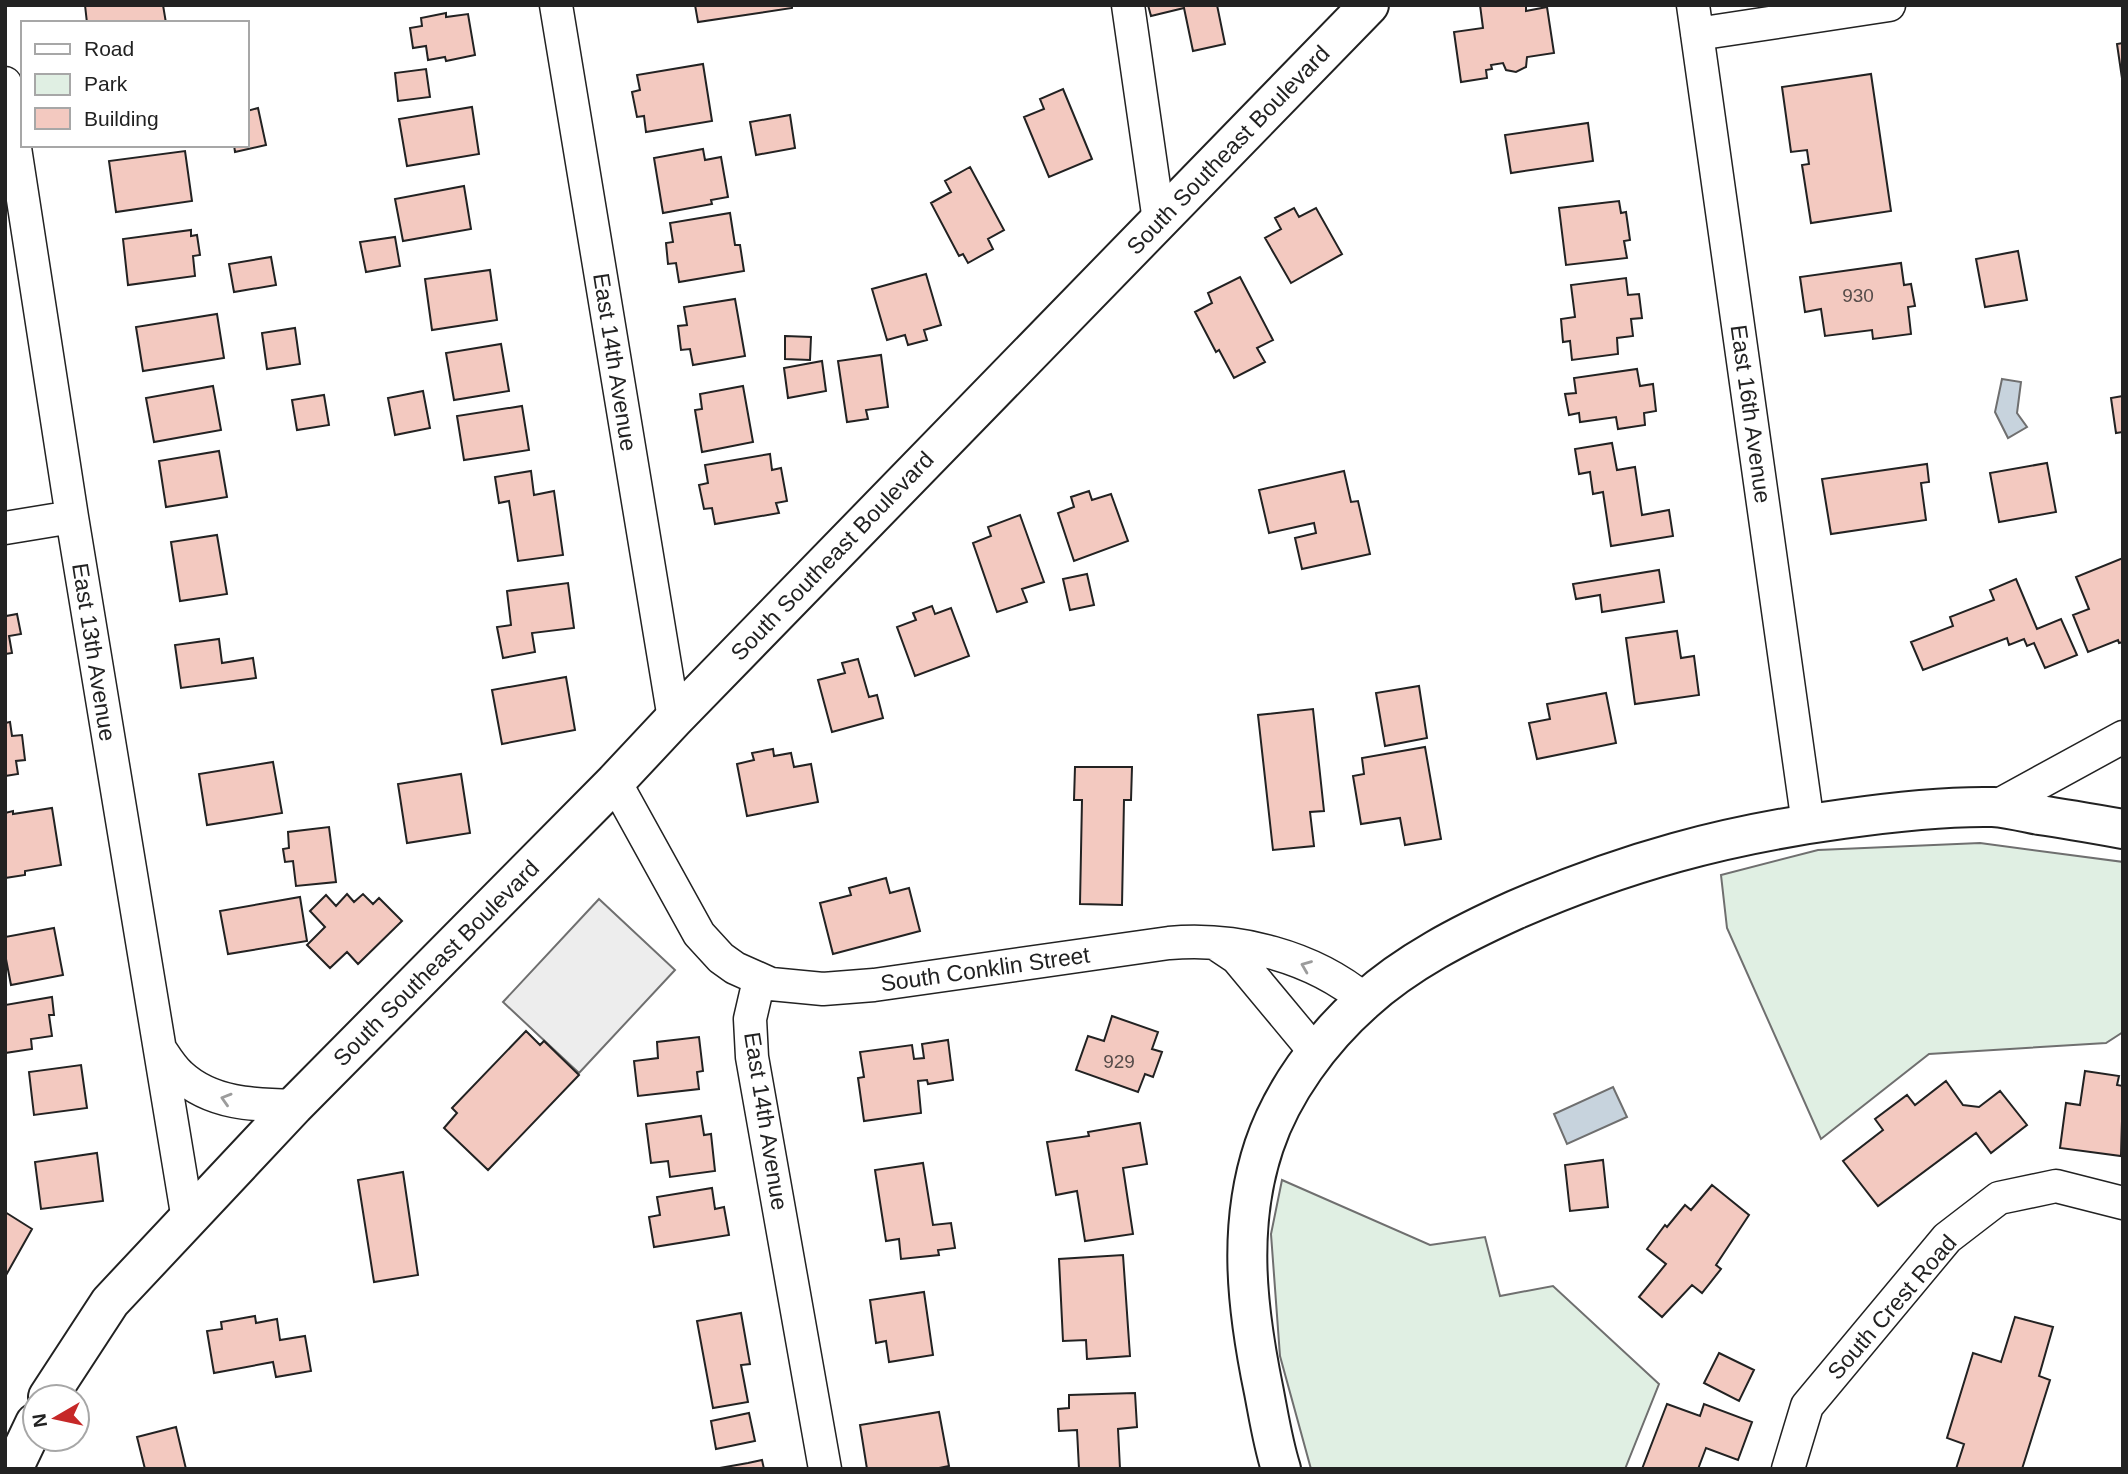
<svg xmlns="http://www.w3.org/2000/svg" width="2128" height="1474" viewBox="0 0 2128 1474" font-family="Helvetica,sans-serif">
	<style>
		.green { fill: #e0efe3; stroke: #6f6f6f; stroke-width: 2 }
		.parking { fill: #ededed; stroke: #6f6f6f; stroke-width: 2 }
		.water { fill: #c7d3dd; stroke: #6f6f6f; stroke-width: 2 }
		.building { fill: #f3c9c0; stroke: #222; stroke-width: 2 }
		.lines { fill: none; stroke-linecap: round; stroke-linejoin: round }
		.street-casing { stroke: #222; stroke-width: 35 }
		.secondary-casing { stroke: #222; stroke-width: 42 }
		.street { stroke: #fff; stroke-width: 32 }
		.secondary { stroke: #fff; stroke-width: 38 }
		.oneway { stroke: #9c9c9c }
		.labels { text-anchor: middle; stroke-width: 5; stroke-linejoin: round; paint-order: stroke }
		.number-label { font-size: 19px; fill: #564c4a }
		.street-label { font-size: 23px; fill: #222; stroke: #fff }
	</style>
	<rect width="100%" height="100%" fill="#fff"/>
	<!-- green -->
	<path class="green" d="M1980,843L2123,862V1032L2106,1043L1929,1054L1821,1139L1727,928L1721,875L1818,850Z
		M1282,1180L1430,1245L1485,1237L1500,1296L1553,1286L1659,1384L1625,1469H1311L1280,1356L1271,1234Z"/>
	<!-- parking -->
	<path class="parking" d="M599,899L675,970L579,1073L503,1002Z"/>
	<!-- water -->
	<path class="water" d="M2002,379L2021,382L2017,413L2027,427L2008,438L1995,412Z
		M1613,1087L1627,1117L1567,1144L1554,1114Z"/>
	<!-- building -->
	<path class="building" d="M85,5H163L166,23H87Z
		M695,5H792V8L698,22Z
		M1148,5H1217L1225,44L1193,51L1184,8L1151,16Z
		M1480,5H1526V11L1547,7L1554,53L1527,57L1526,67L1516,72L1506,70L1503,63L1491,65L1492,69L1486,70L1487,78L1461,82L1454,32L1483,28Z
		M446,13V17L468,14L475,55L446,61L445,57L428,60L426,46L413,48L410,28L422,26L421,18Z
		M2123,43V85L2117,44Z
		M703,64L712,121L646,132L644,116L637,117L632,92L640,90L637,75Z
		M426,69L430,97L398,101L395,73Z
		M1871,74L1891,211L1811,223L1802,165L1809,164L1807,150L1791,152L1782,87Z
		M1063,89L1092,159L1049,177L1024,117L1044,109L1040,99Z
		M472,107L479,154L407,166L399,119Z
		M258,108L266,145L235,152L234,145H247V111Z
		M790,115L795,148L756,155L750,122Z
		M1588,123L1593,161L1511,173L1505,135Z
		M703,149L705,160L721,157L728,197L711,200L712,204L663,213L654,158Z
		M185,151L192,201L116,212L109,161Z
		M970,167L1004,230L988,239L993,249L968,263L963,254L959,256L931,203L951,192L945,181Z
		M464,186L471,229L403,241L395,199Z
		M1619,201L1621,213L1626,212L1630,240L1624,241L1627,258L1566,265L1559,208Z
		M1294,208L1299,217L1316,208L1342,254L1291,283L1265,238L1281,229L1275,218Z
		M730,213L735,245H740L744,271L679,282L676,263L668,264L666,243L673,242L670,223Z
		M191,230V236L197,235L200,255L193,256L195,276L128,285L123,239Z
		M395,237L400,266L366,272L360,242Z
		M2018,251L2027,300L1985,307L1976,259Z
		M271,257L276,285L234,292L229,264Z
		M1901,263L1904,285L1911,284L1915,306L1908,307L1911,334L1873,339L1872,330L1825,336L1821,309L1805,312L1800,277Z
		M490,270L497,320L432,330L425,279Z
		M926,274L941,325L924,330L927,340L908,345L905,335L887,340L872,289Z
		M1240,277L1273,340L1257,348L1265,362L1234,378L1219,350L1216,352L1195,312L1212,303L1208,293Z
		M1626,278L1628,295L1639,294L1642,318L1631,319L1633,336L1617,338L1618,354L1572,360L1570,341L1563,342L1561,319L1575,317L1571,285Z
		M735,299L745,356L693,365L690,349L681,350L678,326L687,325L684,307Z
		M217,314L224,358L143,371L136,327Z
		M295,328L300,364L267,369L262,333Z
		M785,336L811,337L810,360L785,359Z
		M501,344L509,391L454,400L446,353Z
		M881,355L888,407L866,410L868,419L847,422L838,361Z
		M822,361L826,391L788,398L784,368Z
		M1637,369L1640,386L1653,384L1656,411L1644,413L1645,425L1618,429L1616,417L1580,422L1579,413L1569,415L1565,394L1576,393L1574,378Z
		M213,386L221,430L154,442L146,398Z
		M743,386L753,442L702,452L695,410L702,409L700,394Z
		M423,391L430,428L395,435L388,398Z
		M324,395L329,425L297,430L292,400Z
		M2123,396V432L2116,433L2111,398Z
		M522,406L529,450L464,460L457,416Z
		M1612,443L1617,470L1635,467L1642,515L1669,510L1673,536L1611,546L1603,492L1593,494L1590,472L1579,474L1575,449Z
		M219,451L227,497L166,507L159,461Z
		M770,454L772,470L781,468L787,501L776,503L779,513L715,524L712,508L704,509L699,485L708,483L705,465Z
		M2047,463L2056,512L1999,522L1990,473Z
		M1927,464L1929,482L1921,483L1926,520L1831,534L1822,479Z
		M531,471L534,495L554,491L563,555L518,561L509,501L499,503L495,477Z
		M1344,471L1351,502L1358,501L1370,554L1302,569L1295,538L1316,533L1314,523L1269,533L1259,490Z
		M1089,491L1092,500L1111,494L1128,541L1074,561L1058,513L1074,507L1071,497Z
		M1020,515L1044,582L1022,589L1027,602L997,612L973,543L991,536L988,527Z
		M217,535L227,594L180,601L171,542Z
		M2123,558V642L2119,643L2118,640L2088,652L2073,615L2089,609L2076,577Z
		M1659,570L1664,602L1602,612L1600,595L1576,599L1573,584Z
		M1087,574L1094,605L1070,610L1063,579Z
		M2016,579L2037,629L2061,619L2077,655L2045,668L2034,643L2027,646L2024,639L2009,645L2007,638L1923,670L1911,642L1953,626L1950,617L1994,600L1990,590Z
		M568,583L574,628L532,633L535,652L503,658L497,627L511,625L507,591Z
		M932,606L935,614L951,608L969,656L915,676L897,627L916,620L913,613Z
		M5,613L6,616L17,614L21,634L9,636L12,653L5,654Z
		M1677,631L1681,658L1694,656L1699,695L1635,704L1626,638Z
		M219,639L222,663L253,658L256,678L181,688L175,645Z
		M858,659L869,697L877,695L883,718L832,732L818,680L845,673L842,663Z
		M566,677L575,730L502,744L492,690Z
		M1419,686L1427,738L1385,746L1376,693Z
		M1606,693L1616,743L1537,759L1529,723L1550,719L1547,704Z
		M1313,709L1324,811L1310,812L1314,846L1273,850L1258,715Z
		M10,722L12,736L22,735L25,760L16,761L18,774L5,776V723Z
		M1425,747L1441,839L1405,845L1400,818L1361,824L1353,776L1364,774L1362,758Z
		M773,749L774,756L791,753L794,767L811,764L818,802L747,816L737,764L754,760L752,753Z
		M273,762L282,813L207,825L199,774Z
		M1075,767H1132L1131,800H1124L1122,905L1080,904L1082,800H1074Z
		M461,774L470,833L407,843L398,784Z
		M52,808L61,865L25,871V875L5,878V813L13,811V814Z
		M329,827L336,882L296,886L293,861L285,862L283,849L289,848L288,832Z
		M886,878L890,893L909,888L920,931L833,954L820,903L851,895L849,888Z
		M347,894L354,902L363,894L373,904L379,898L402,921L358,964L347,952L330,968L307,945L325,927L310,911L326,895L336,906Z
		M300,897L307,941L228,954L220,911Z
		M54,928L63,975L11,985L5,954V937Z
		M52,997L54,1015H49L52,1036L31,1039L32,1049L5,1053V1005Z
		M1112,1016L1158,1032L1152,1049L1162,1052L1153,1077L1145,1074L1138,1092L1076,1070L1088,1036L1104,1041Z
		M526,1031L540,1045L544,1041L579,1075L488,1170L444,1128L457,1113L452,1108Z
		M699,1037L703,1071L697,1072L699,1089L638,1096L634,1061L658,1058L657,1042Z
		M948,1040L953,1080L928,1084L927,1080L918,1081L921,1113L864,1121L858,1078L864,1077L860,1052L912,1045L914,1059L924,1058L922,1044Z
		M81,1065L87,1108L34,1115L29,1072Z
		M2085,1071L2119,1076L2117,1085L2123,1086L2121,1156L2060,1148L2066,1103L2080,1105Z
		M1946,1081L1963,1105L1979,1107L2000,1091L2027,1125L1991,1153L1976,1133L1878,1206L1843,1161L1883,1130L1875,1119L1907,1095L1915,1105Z
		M701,1116L704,1135L711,1134L715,1171L670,1177L668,1161L651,1163L646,1124Z
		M1140,1123L1147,1164L1123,1168L1133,1234L1085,1241L1077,1191L1056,1195L1047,1142L1089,1136L1088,1132Z
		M97,1153L103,1201L41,1209L35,1162Z
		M1603,1160L1608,1207L1570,1211L1565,1165Z
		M923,1163L933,1225L951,1223L955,1248L938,1250L939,1255L901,1259L899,1239L886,1241L875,1170Z
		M403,1172L418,1275L374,1282L358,1180Z
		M1712,1185L1749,1215L1716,1265L1721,1269L1702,1293L1692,1285L1662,1317L1639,1297L1666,1264L1647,1249L1665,1225L1667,1227L1685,1205L1691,1210Z
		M712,1188L715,1209L724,1207L729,1235L654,1247L649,1217L660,1215L657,1197Z
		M5,1212L32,1229L5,1277Z
		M1123,1255L1130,1356L1087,1359L1086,1340L1063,1341L1059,1259Z
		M924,1292L933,1355L889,1362L886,1341L876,1343L870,1300Z
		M741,1313L750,1364L741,1365L748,1402L713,1408L697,1321Z
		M255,1316L256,1323L277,1319L280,1340L305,1336L311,1371L276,1377L273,1362L214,1373L207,1331L222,1329L221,1322Z
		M2015,1317L2053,1327L2039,1376L2050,1380L2022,1469H1956L1964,1444L1947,1438L1973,1353L2001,1362Z
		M1719,1353L1754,1370L1739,1401L1704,1383Z
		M1135,1393L1137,1427L1118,1429L1120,1469H1079L1077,1430L1059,1431L1058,1409L1069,1408V1395Z
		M1667,1404L1700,1416L1704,1404L1752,1422L1738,1460L1706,1448L1698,1469H1642Z
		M939,1412L949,1466L934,1469H867L860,1425Z
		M749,1413L755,1441L716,1449L711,1421Z
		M176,1427L186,1469H145L137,1437Z
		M762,1460L764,1469H714L748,1463Z"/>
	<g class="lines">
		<!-- street casing -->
		<g class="street-casing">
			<path id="street" d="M556,5L674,719
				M1128,5L1159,221
				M1693,5L1808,824
				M1697,34L1889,5
				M5,83L72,517L188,1220
				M5,528L72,517
				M615,782L699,934L721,958L735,968L771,984L823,989L874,985L1169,943C1237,937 1312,956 1365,1000
				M1995,807L2123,737
				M1216,944L1237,958L1316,1053
				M759,980L750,1019L752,1057L825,1469
				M160,1049C166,1058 172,1068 180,1075C211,1104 254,1105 294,1106
				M1788,1469L1807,1406L1947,1238L1999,1198L2056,1186L2123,1203"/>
		</g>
		<!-- secondary casing -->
		<g class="secondary-casing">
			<path id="secondary" d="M48,1397L110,1302L294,1106L615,782L674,719L1369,5
				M13,1469L35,1423
				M1281,1469C1273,1444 1269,1418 1264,1392C1247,1310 1237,1227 1264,1146C1282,1092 1321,1039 1364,1001C1407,962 1462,934 1515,910C1626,862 1724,835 1843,819C1892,812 1943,806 1993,807C2008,808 2024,812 2039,815C2067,819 2095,824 2123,829"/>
		</g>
		<!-- street -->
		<use href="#street" class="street"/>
		<!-- secondary -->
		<use href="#secondary" class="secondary"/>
	</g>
	<!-- one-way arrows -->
	<defs><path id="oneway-chevron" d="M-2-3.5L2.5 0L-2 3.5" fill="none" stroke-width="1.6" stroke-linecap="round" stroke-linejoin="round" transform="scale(1.75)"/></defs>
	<g class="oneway">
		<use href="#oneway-chevron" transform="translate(1306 966) rotate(-158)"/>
		<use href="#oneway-chevron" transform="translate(226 1099) rotate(-163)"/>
	</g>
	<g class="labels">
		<!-- number labels -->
		<g class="number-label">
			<text x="1858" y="302">930</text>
			<text x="1119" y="1068">929</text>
		</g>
		<!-- street labels -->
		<g class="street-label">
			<text transform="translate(1228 150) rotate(-46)" y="8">South Southeast Boulevard</text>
			<text transform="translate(615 362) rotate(81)" y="8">East 14th Avenue</text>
			<text transform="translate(1751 414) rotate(82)" y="8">East 16th Avenue</text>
			<text transform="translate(832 556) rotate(-46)" y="8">South Southeast Boulevard</text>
			<text transform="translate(94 652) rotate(81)" y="8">East 13th Avenue</text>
			<text transform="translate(436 963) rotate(-45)" y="8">South Southeast Boulevard</text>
			<text transform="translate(985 969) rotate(-8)" y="8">South Conklin Street</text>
			<text transform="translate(766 1121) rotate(81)" y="8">East 14th Avenue</text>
			<text transform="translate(1892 1307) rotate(-49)" y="8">South Crest Road</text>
		</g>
	</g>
	<!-- border -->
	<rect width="2128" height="1474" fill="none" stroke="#222222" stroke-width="14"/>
	<!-- legend -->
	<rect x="21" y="21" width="228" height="126" fill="#ffffff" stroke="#a7a7a7" stroke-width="2"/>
	<rect x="35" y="44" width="35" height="10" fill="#ffffff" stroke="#a7a7a7" stroke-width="2"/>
	<text x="84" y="56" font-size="21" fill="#222222">Road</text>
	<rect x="35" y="74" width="35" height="21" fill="#e0efe3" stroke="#a7a7a7" stroke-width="2"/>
	<text x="84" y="91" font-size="21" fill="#222222">Park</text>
	<rect x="35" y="108" width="35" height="21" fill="#f3c9c0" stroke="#a7a7a7" stroke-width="2"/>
	<text x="84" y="126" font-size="21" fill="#222222">Building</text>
	<!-- north arrow -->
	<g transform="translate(56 1418) rotate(261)"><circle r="33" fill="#ffffff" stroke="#a7a7a7" stroke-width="2"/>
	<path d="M0-5L12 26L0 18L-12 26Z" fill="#c62828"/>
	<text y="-10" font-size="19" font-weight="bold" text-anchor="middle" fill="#222222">N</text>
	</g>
</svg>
